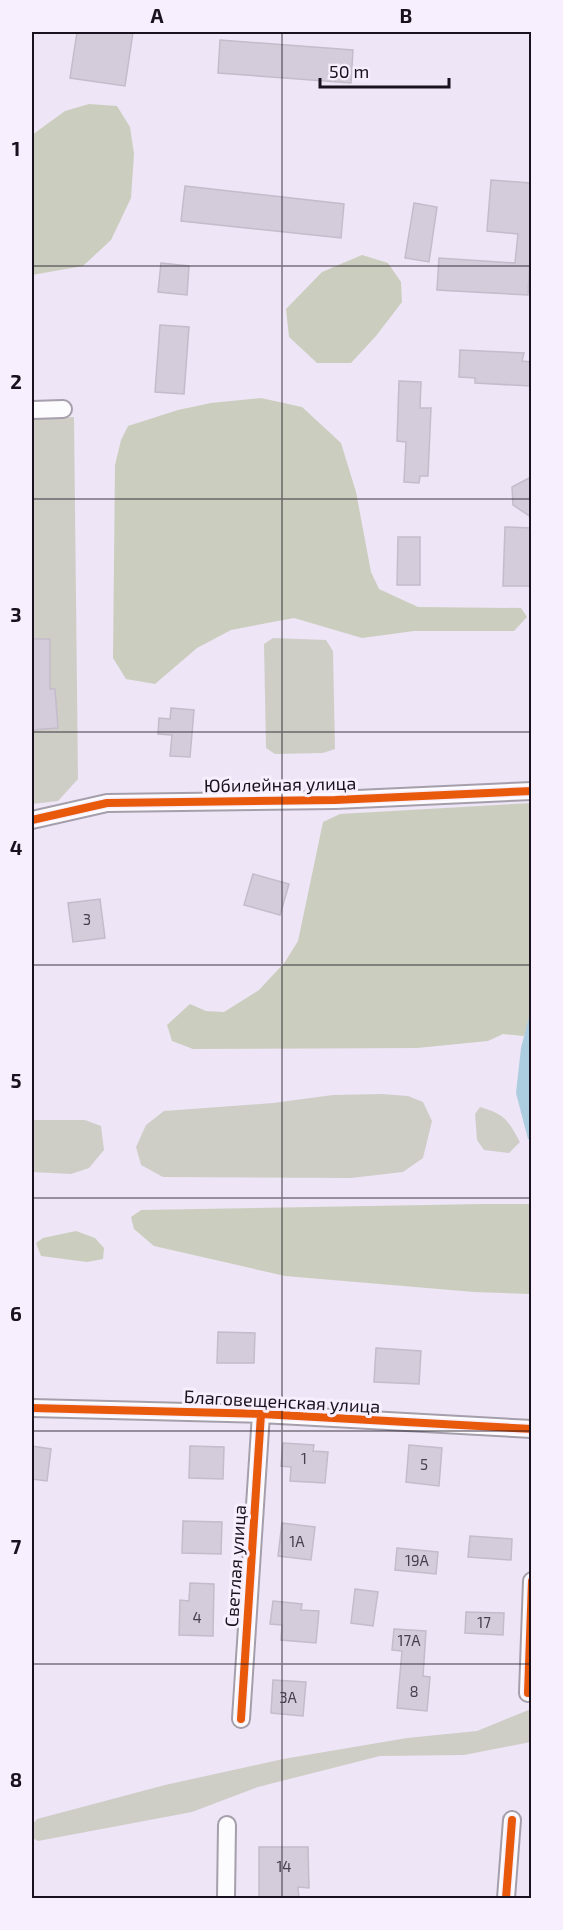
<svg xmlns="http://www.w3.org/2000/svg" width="563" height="1930" viewBox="0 0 563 1930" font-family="'Exo 2',sans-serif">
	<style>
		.green { fill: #cecec7 }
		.forest { fill: #cbcebe }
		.water { fill: #acccdf }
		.building { fill: #d4ccdb; stroke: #c4bcca; stroke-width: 1.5 }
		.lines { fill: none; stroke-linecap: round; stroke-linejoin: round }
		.minor-casing { stroke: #a59eab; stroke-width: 20 }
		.minor { stroke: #fcfbfe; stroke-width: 16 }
		.cycleway-casing { stroke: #f7effd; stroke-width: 11 }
		.cycleway { stroke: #e8590c; stroke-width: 8 }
		.grid { fill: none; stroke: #19121e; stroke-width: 1.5; stroke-opacity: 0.55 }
		.labels { text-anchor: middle; stroke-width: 6; stroke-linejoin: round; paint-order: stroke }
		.number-label { font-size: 15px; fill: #48404d }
		.street-label { font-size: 18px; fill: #19121e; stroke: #f7effd }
		.neatline { fill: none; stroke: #19121e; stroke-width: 2 }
		.grid-label { font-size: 20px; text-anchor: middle; font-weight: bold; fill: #19121e }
	</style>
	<rect width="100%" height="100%" fill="#eee5f6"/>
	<!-- green -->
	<path class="green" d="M74,417L78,779L58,801L32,804V419Z
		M273,638L326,640L333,651L335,749L323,753L275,754L266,748L264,644Z
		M381,1094L408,1096L423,1102L432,1121L423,1158L403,1172L351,1178L163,1177L141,1165L136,1147L146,1125L164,1111L273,1103L333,1095Z
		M480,1107C506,1115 507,1119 520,1142L509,1153L484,1150L477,1140L475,1114Z
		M32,1120H85L101,1126L104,1150L89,1168L71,1174L32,1172Z
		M531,1709V1742L464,1755L380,1756L258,1787L192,1812L38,1841L32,1838V1825L37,1819L165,1785L283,1759L407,1738L477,1731Z"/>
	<!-- forest -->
	<path class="forest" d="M89,104L117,106L130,127L134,154L131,198L111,240L83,266L32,275V135L65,111Z
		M362,255L388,263L401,282L402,302L376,336L351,363H317L289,337L286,309L322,272Z
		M261,398L302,407L341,443L356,492L371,572L379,589L418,607L521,608L527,617L514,631H414L362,638L294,618L231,630L197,648L155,684L126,679L113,658L115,465L121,440L128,426L178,410L211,403Z
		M531,803L532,1009L524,1036L503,1034L488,1041L417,1048L193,1049L172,1041L167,1025L190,1004L206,1011L224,1012L259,990L285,962L298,941L323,822L340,814Z
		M484,1204H531V1294L474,1292L285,1276L154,1246L134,1229L131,1217L141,1210Z
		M76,1231L95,1238L104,1248L103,1259L87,1262L41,1256L36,1243L43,1238Z"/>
	<!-- water -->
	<path class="water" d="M531,1009V1140L528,1139L516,1093L521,1048Z"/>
	<!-- building -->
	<path class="building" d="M77,32H133L125,86L70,78Z
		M220,40L353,50L351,83L218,73Z
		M491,180L531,183V243L528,295L437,290L439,258L515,263L518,234L487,231Z
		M185,186L344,204L341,238L181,221Z
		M414,203L437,207L429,262L405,258Z
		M161,263L189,266L187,295L158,292Z
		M160,325L189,327L184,394L155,392Z
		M460,350L524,353L522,361L531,362V386L475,383V378L459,377Z
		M399,381L421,382L420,408H431L428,476H420L419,483L404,482L406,442L397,441Z
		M531,477V517L513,505L512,487Z
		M505,527L531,528V586H503Z
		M398,537H420V585H397Z
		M32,639H50V689H55L58,728L32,730Z
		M171,708L194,710L190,757L170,756L172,735L158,734L159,718L170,719Z
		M253,874L289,884L280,915L244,905Z
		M100,899L105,938L73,942L68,903Z
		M218,1332L255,1333L254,1363H217Z
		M376,1348L421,1351L419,1384L374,1382Z
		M283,1443L314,1445L313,1451L328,1452L325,1483L290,1481L291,1467L281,1466Z
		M409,1445L442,1448L439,1486L406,1482Z
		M32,1446L51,1449L47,1481L32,1479Z
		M190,1446L224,1447L223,1479L189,1478Z
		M183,1521L222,1522L221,1554L182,1553Z
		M282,1523L315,1527L311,1560L278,1556Z
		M470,1536L512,1539L511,1560L468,1557Z
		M397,1548L438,1552L436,1574L395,1570Z
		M190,1583L214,1584L213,1636L179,1635L180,1600L189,1601Z
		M355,1589L378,1592L373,1626L351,1623Z
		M273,1601L302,1604L301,1610L319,1611L316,1643L281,1640L282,1625L270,1624Z
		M466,1612L504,1613L503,1635L465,1633Z
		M394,1629L426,1631L423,1676L430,1677L427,1711L397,1708L402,1651L392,1650Z
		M273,1680L306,1682L303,1716L271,1713Z
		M259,1847H308L309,1888L298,1887L299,1899H259Z"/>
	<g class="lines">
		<!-- minor casing -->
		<g class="minor-casing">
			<path id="minor" d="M32,410L63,409
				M32,820L107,803L335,800L532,791
				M32,1408L261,1414L532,1429
				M528,1693L532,1581
				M241,1719L261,1414
				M226,1898L227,1825
				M506,1898L512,1820"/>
		</g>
		<!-- minor -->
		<use href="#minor" class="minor"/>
		<!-- cycleway casing -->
		<g class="cycleway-casing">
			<path id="cycleway" d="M32,820L107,803L335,800L532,791
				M32,1408L261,1414L532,1429
				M528,1693L532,1581
				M241,1719L261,1414
				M506,1898L512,1820"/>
		</g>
		<!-- cycleway -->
		<use href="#cycleway" class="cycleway"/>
	</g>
	<!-- grid -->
	<path class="grid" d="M282,32V1898M32,266H532M32,499H532M32,732H532M32,965H532M32,1198H532M32,1431H532M32,1664H532"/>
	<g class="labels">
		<!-- number labels -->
		<g class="number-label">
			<text x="87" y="925">3</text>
			<text x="304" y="1464">1</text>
			<text x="424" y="1470">5</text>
			<text x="297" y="1547">1А</text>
			<text x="417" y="1566">19А</text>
			<text x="197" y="1623">4</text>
			<text x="484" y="1628">17</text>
			<text x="409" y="1646">17А</text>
			<text x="414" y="1697">8</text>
			<text x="288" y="1703">3А</text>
			<text x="284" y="1872">14</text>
		</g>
		<!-- street labels -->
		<g class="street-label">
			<text transform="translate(280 785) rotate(-1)" y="6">Юбилейная улица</text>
			<text transform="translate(282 1402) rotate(3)" y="6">Благовещенская улица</text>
			<text transform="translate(236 1566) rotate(-86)" y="6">Светлая улица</text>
		</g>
	</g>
	<!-- border -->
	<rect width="563" height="1930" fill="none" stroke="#f7effd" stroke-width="66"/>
	<!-- scale -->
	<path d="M320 78v9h129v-9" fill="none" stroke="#19121e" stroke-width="3"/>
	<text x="329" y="78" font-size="18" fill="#19121e" stroke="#f7effd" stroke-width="4.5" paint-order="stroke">50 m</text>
	<rect x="33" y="33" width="497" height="1864" class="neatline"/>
	<g class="grid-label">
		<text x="157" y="23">A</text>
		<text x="406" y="23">B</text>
		<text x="16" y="156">1</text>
		<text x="16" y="389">2</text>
		<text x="16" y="622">3</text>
		<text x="16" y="855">4</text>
		<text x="16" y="1088">5</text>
		<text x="16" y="1321">6</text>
		<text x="16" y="1554">7</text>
		<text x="16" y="1787">8</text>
	</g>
</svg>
